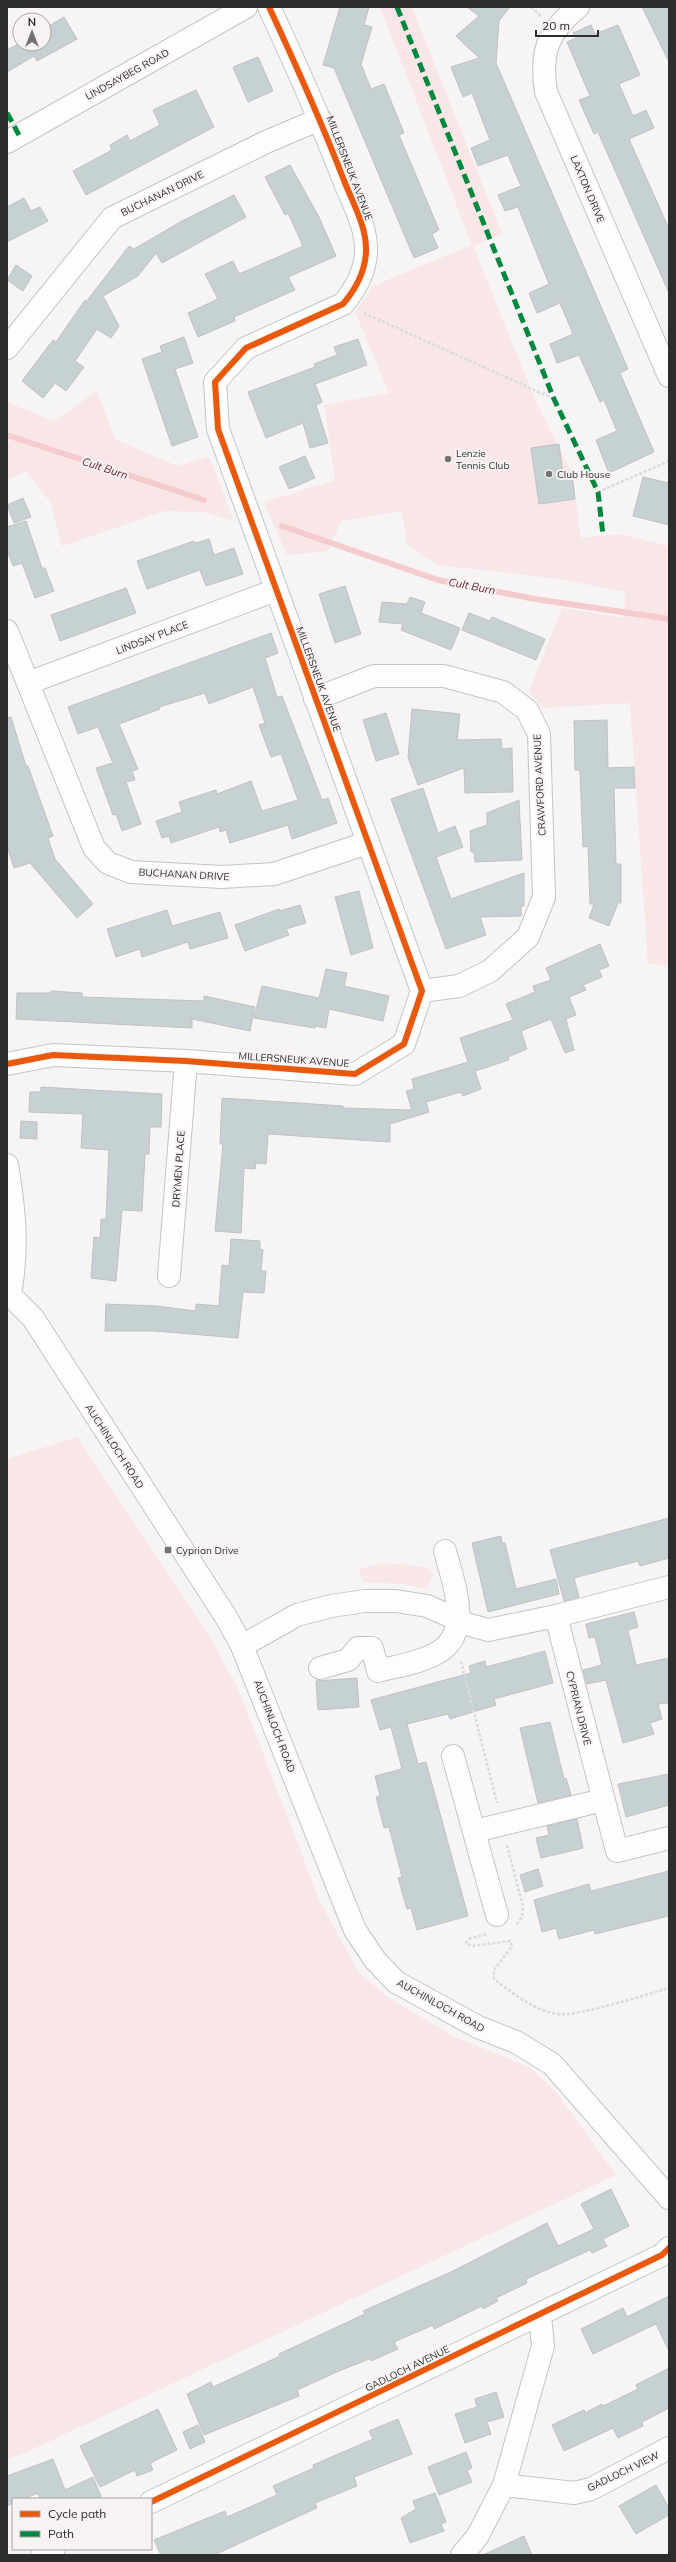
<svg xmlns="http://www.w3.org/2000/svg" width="676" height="2562" viewBox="0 0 676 2562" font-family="Mulish,sans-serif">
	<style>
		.green { fill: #f9e7e8 }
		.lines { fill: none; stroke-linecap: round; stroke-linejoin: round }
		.stream { stroke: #f5cccd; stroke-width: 6 }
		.building { fill: #c6d1d4; stroke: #c1c1c1 }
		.minor-casing { stroke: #c5c4c4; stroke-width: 24 }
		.major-casing { stroke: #c5c4c4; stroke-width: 24 }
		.path { stroke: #dadada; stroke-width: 2.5; stroke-dasharray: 3 2; stroke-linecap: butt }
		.minor { stroke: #fefdfd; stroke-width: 22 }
		.major { stroke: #fefdfd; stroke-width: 22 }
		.quiet { stroke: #00873e; stroke-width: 5; stroke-dasharray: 10 5; stroke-linecap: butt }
		.cycleway-casing { stroke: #f7f3f3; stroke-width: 8 }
		.cycleway { stroke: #e8590c; stroke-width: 6 }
		.poi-dot { fill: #747373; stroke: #f7f3f3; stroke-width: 1.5 }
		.labels { text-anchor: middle; stroke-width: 4; stroke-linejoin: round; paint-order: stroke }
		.street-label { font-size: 10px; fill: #2e2d2d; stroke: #f7f3f3 }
		.poi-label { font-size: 10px; fill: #2e2d2d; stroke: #f7f3f3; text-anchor: start }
		.water-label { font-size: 11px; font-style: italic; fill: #621e26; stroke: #f7f3f3 }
	</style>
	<rect width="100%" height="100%" fill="#f6f4f4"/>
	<!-- green -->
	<path class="green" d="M380,7H412L502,234L473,246L535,400L572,473L581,538L620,534L669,546V966L648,964L630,703L543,708L529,691L562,608L624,618L625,592L559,579L438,565L407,545L402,511L341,521L328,551L287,555L264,502L335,480L324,405L389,393L355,312L373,286L472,245Z
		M97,391L115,439L177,466L209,457L234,521L203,512L165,511L62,546L51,503L26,471L7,480V402L54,421Z
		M77,1437L207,1632L239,1691L320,1902L358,1971L387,1997L455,2037L529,2067L556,2092L616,2175L27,2452L7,2459V1459Z
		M388,1563L426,1567L434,1574L429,1584L423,1589L404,1584L363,1582L359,1569Z"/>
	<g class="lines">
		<!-- stream -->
		<path class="stream" d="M7,435L204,500
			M282,526L438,580L535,599L669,619"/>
	</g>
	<!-- building -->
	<path class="building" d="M340,7H369L364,25L372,27L361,64L371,89L384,84L404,133L399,135L439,230L432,234L438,248L414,258L334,68L323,65Z
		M467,7H510L499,21L496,63L628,369L620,373L654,452L609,473L596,440L617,431L604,400L600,402L579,355L557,363L550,344L573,334L560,303L537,313L529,293L549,284L518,207L505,211L498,195L521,186L514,170L508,155L478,166L471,148L490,140L472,93L463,97L451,67L479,58L456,36L479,16Z
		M642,7H669V62Z
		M64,17L77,39L37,61L34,56L7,72V50L20,43L44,44V29Z
		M591,25L595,34L618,25L640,75L619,84L633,116L646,110L654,128L629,139L669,229V293L598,132L594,134L579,100L590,96L567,42L576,38L573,33Z
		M258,57L273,91L248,102L233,67Z
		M196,90L214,127L86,195L73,171L112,150L110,145L127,135L130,141L160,125L153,110Z
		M290,165L319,217L336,256L288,277L295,290L234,317L235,321L198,337L188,313L218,299L205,274L233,261L239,274L303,246L288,213L285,215L265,177Z
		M234,195L246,217L162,263L156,253L138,276L103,296L119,326L111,338L97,329L75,361L84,367L66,391L55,383L43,398L22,381L53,340L56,342L85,300L86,302L129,246L134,249L182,221Z
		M24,198L31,211L40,207L48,221L7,242V207Z
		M16,265L32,276L23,291L7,280Z
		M184,337L193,363L175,369L198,437L172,446L142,359L162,352L160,346Z
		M358,339L367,365L315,384L322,402L316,405L328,443L310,448L303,423L266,438L248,392L315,367L314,364L337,355L334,347Z
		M559,444L563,475L572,473L575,499L539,504L531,448Z
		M305,456L315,478L289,489L279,467Z
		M643,477L669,483V525L633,516Z
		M23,498L31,517L14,523L7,505Z
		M26,521L42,568H45L54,591L35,598L22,563L13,566L7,550V527Z
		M209,539L214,555L234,548L243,574L206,586L200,570L147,589L137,561L194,541L195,543Z
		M345,586L361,634L335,643L319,594Z
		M126,588L136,613L60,641L51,615Z
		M410,597L425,602L421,613L460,628L451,650L401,630L403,624L379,622L382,602L407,604Z
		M469,613L490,621L492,617L545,639L536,660L462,630Z
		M271,633L278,653L265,658L277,697L282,696L322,800L328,798L337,823L292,839L288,825L230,843L226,830L220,832L219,827L171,843L169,836L162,838L156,821L182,812L179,802L216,790L217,794L251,781L262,811L298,800L281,754L271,757L259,725L265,723L253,687L209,704L205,693L159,707L160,709L119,724L138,769L132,771L135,780L126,782L141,824L122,831L116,814L113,815L96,768L113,763L98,727L78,734L68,707Z
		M412,709L460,714L457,740L501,739L502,749L512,748L513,792L465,793L464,768L418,785L408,757Z
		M386,713L399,754L376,761L363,720Z
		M11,717L26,766H28L53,836L48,838L55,859L93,904L77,918L30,863L14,868L7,846V718Z
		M607,720L608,768L634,767L635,788H614L616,864H621V903H618L609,926L589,918L594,904H590L588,846L583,847L580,770H575L574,721Z
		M423,788L438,833L455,826L463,847L436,857L451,899L524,873V906H521V916L480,917L486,935L446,949L391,799Z
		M519,800L522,860L475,862L474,852H471L470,831L487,825V813Z
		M359,891L373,948L351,955L335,897Z
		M300,905L306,923L286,929L289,935L245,951L235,925L279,909L280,911Z
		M167,910L172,926L220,912L228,938L190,949L188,942L142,957L140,949L116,957L107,929Z
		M600,944L609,966L599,970L602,977L583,985L586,990L569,997L576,1015L566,1019L574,1050L565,1053L551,1019L521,1031L527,1049L508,1057L509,1060L475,1071L481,1089L463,1096L461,1092L426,1102L429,1112L390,1124V1142L268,1134L266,1164L256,1163L255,1169L244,1168L241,1233L215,1231L223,1144H220L222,1098L343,1106V1108L412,1110L406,1091L414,1089L412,1079L468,1062L460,1038L513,1020L506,1004L535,992L533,986L551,980L546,968Z
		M326,969L347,973L344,986L389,996L383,1021L329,1009L326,1028L315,1026V1028L254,1018L262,986L319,998Z
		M51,991L82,993V997L204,1001V996L255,1007L250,1031L192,1019V1028L16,1019L17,993H51Z
		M41,1087L162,1094L161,1127H150L149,1154H145L142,1211L122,1210L116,1281L91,1278L94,1237L100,1238L101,1219H106L109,1150L81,1148L83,1114L29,1112L30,1092H41Z
		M21,1121L37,1122V1139L20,1138Z
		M231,1239L260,1241V1249L263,1250L261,1271H266L264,1293L243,1292L238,1338L155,1331H105L106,1304L156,1306L196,1311V1304L219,1306L222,1265L229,1266Z
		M669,1518V1558L640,1566L638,1561L574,1578L579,1597L564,1601L550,1550Z
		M501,1536L502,1543H505L516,1589L556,1579L559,1594L488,1612L472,1543Z
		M634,1612L638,1627L628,1630L636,1665L669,1658V1703L658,1704L662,1719L650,1723L654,1734L623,1743L606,1680L587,1684L583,1670L602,1665L595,1637L589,1638L586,1624Z
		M545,1651L553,1683L494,1699L496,1705L450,1719L448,1714L407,1724L418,1764L426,1762L468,1916L417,1930L411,1908L407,1909L398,1878L402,1877L389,1827L384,1828L376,1797L380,1796L375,1776L402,1769L391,1727L380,1730L371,1700L471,1673L469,1666L485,1661L486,1667Z
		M357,1678L359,1707L318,1710L316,1681Z
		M550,1722L564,1779L566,1778L571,1795L538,1803L520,1728Z
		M669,1774V1805L626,1817L618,1784Z
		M577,1819L583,1848L541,1858L536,1838L549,1835L547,1826Z
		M538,1869L543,1886L525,1892L520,1875Z
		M669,1871V1916L595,1934L594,1930L559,1939L556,1928L542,1932L534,1900L589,1884L591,1891Z
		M611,2189L629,2226L603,2239L607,2246L592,2253L590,2250L526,2279L527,2283L496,2298L498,2301L483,2309L482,2306L434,2329L433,2325L394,2342L398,2349L371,2361L369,2359L339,2371L297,2390L299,2396L204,2435L187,2394L211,2382L213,2387L280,2356L279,2354L365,2314L363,2311L451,2272L547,2223L558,2246L594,2229L581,2204Z
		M669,2296V2351L656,2324L593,2354L581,2329L623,2308L627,2317Z
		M669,2368V2408L642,2422L643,2426L618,2438L613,2428L564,2451L552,2425L584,2410L585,2413L602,2404L603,2406L638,2389L636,2385Z
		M496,2392L504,2417L487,2422L491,2434L465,2443L455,2414L477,2407L475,2399Z
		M158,2409L177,2450L150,2463L153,2470L137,2476L135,2470L100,2487L80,2446Z
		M398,2419L412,2454L354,2477L357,2486L315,2503L317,2508L214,2555H161L154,2540L225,2511L227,2517L277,2495L273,2486L314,2468L313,2465L373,2439L369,2431Z
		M198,2425L205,2442L190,2449L183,2432Z
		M466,2452L472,2468L467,2470L472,2482L439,2495L428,2467Z
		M53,2459L65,2490L93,2477L102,2499H40L38,2493L24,2499H13V2503L7,2506V2476Z
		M656,2485L669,2508V2515L636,2534L619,2506Z
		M435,2493L446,2522L441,2524L444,2531L410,2543L401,2518L416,2509L413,2501Z
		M524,2536L532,2555H483Z"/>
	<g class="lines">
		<!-- minor casing -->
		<g class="minor-casing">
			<path id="minor" d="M578,7C547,32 540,53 546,92L669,376
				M7,348L112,218L266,142L320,119
				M7,631L94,848L108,863L131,872L222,877L274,874L367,843
				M28,683L276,590
				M315,699L374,676H444L503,692L527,710L539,734L544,897L528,937L490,971L459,986L422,991
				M7,1064L53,1055L186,1061L355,1074L404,1044L422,991L218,429L215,382L246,348L343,304C355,290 365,272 366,252C367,228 354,205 345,183C322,123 296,65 269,7
				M169,1276L186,1061
				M556,1616L617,1851L669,1838
				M242,1646L297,1615L331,1606L365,1601H396L427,1606L470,1625L488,1630L556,1616L669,1587
				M320,1668L348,1660L358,1648H372L378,1671C397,1666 420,1663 437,1653C474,1632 453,1582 445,1551
				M453,1756L497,1915
				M475,1831L603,1800
				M504,2485L574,2493L591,2489L669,2448
				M151,2502L662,2255L669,2248
				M42,2555L54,2549
				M462,2555L477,2537L504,2485L543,2346L540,2316"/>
		</g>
		<!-- major casing -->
		<g class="major-casing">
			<path id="major" d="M7,142L246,7
				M7,1165C15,1213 18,1247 10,1295L33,1318L226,1617L242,1646L355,1930L375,1960L396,1982L478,2027L516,2042L552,2064L669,2198"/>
		</g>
		<!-- path -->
		<path class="path" d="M531,7L541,16
			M364,313L554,399
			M598,492L669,461
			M461,1661L497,1803
			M507,1845L523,1907L522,1917L516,1925
			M486,1934L469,1939L466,1943L472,1946L510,1941L512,1946L494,1970V1979C512,1993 535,2011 558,2014C577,2017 647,1994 669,1988"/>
		<!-- minor -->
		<use href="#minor" class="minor"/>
		<!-- major -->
		<use href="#major" class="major"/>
		<!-- quiet -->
		<path class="quiet" d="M397,7L554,399L598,492L603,535
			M7,113L19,135"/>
		<!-- cycleway casing -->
		<g class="cycleway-casing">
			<path id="cycleway" d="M7,1064L53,1055L186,1061L355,1074L404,1044L422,991L218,429L215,382L246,348L343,304C355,290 365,272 366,252C367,228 354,205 345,183C322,123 296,65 269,7
				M151,2502L662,2255L669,2248"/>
		</g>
		<!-- cycleway -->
		<use href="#cycleway" class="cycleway"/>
	</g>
	<!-- markers -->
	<g class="poi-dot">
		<circle cx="448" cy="459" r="4"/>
		<circle cx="549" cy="474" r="4"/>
		<rect x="164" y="1546" width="8" height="8" rx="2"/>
	</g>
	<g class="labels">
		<!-- street labels -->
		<g class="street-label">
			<text transform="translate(127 74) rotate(-29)" y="4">LINDSAYBEG ROAD</text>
			<text transform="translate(350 168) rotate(69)" y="4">MILLERSNEUK AVENUE</text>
			<text transform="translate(588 189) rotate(67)" y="4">LAXTON DRIVE</text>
			<text transform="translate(162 193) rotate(-26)" y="4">BUCHANAN DRIVE</text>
			<text transform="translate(152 637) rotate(-21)" y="4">LINDSAY PLACE</text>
			<text transform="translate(319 679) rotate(70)" y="4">MILLERSNEUK AVENUE</text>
			<text transform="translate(539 785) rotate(-93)" y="4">CRAWFORD AVENUE</text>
			<text transform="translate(184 874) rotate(3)" y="4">BUCHANAN DRIVE</text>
			<text transform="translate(294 1059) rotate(4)" y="4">MILLERSNEUK AVENUE</text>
			<text transform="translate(178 1169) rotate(-86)" y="4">DRYMEN PLACE</text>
			<text transform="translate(115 1446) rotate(57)" y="4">AUCHINLOCH ROAD</text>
			<text transform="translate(579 1708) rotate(76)" y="4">CYPRIAN DRIVE</text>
			<text transform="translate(275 1726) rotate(69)" y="4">AUCHINLOCH ROAD</text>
			<text transform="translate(441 2005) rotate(29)" y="4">AUCHINLOCH ROAD</text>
			<text transform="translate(407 2368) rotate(-26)" y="4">GADLOCH AVENUE</text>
			<text transform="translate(623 2471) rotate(-26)" y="4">GADLOCH VIEW</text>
		</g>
		<!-- poi labels -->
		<g class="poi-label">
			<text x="456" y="457">Lenzie<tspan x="456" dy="12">Tennis Club</tspan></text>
			<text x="557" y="478">Club House</text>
			<text x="176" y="1554">Cyprian Drive</text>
		</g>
		<!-- water labels -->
		<g class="water-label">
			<text transform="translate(105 468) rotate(18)" y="4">Cult Burn</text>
			<text transform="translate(472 586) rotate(11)" y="4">Cult Burn</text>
		</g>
	</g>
	<!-- border -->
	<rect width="676" height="2562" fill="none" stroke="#2e2d2d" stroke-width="16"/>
	<!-- legend -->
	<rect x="12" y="2498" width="140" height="52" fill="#f7f3f3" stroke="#a7a4a4"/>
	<rect x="20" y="2511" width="20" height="6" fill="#e8590c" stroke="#a7a4a4"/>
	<text x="48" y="2518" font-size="12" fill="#2e2d2d">Cycle path</text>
	<rect x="20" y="2531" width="20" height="6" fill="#00873e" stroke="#a7a4a4"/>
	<text x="48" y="2538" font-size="12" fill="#2e2d2d">Path</text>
	<!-- north arrow -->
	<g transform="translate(32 32)"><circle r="19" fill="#f7f3f3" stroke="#a7a4a4"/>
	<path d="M0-3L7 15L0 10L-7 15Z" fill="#747373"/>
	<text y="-6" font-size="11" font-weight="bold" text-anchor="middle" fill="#2e2d2d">N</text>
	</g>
	<!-- scale -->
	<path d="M536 30v6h62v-6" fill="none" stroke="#2e2d2d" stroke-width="2"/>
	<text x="542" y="30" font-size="12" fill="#2e2d2d" stroke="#f7f3f3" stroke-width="3" paint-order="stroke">20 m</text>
</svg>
